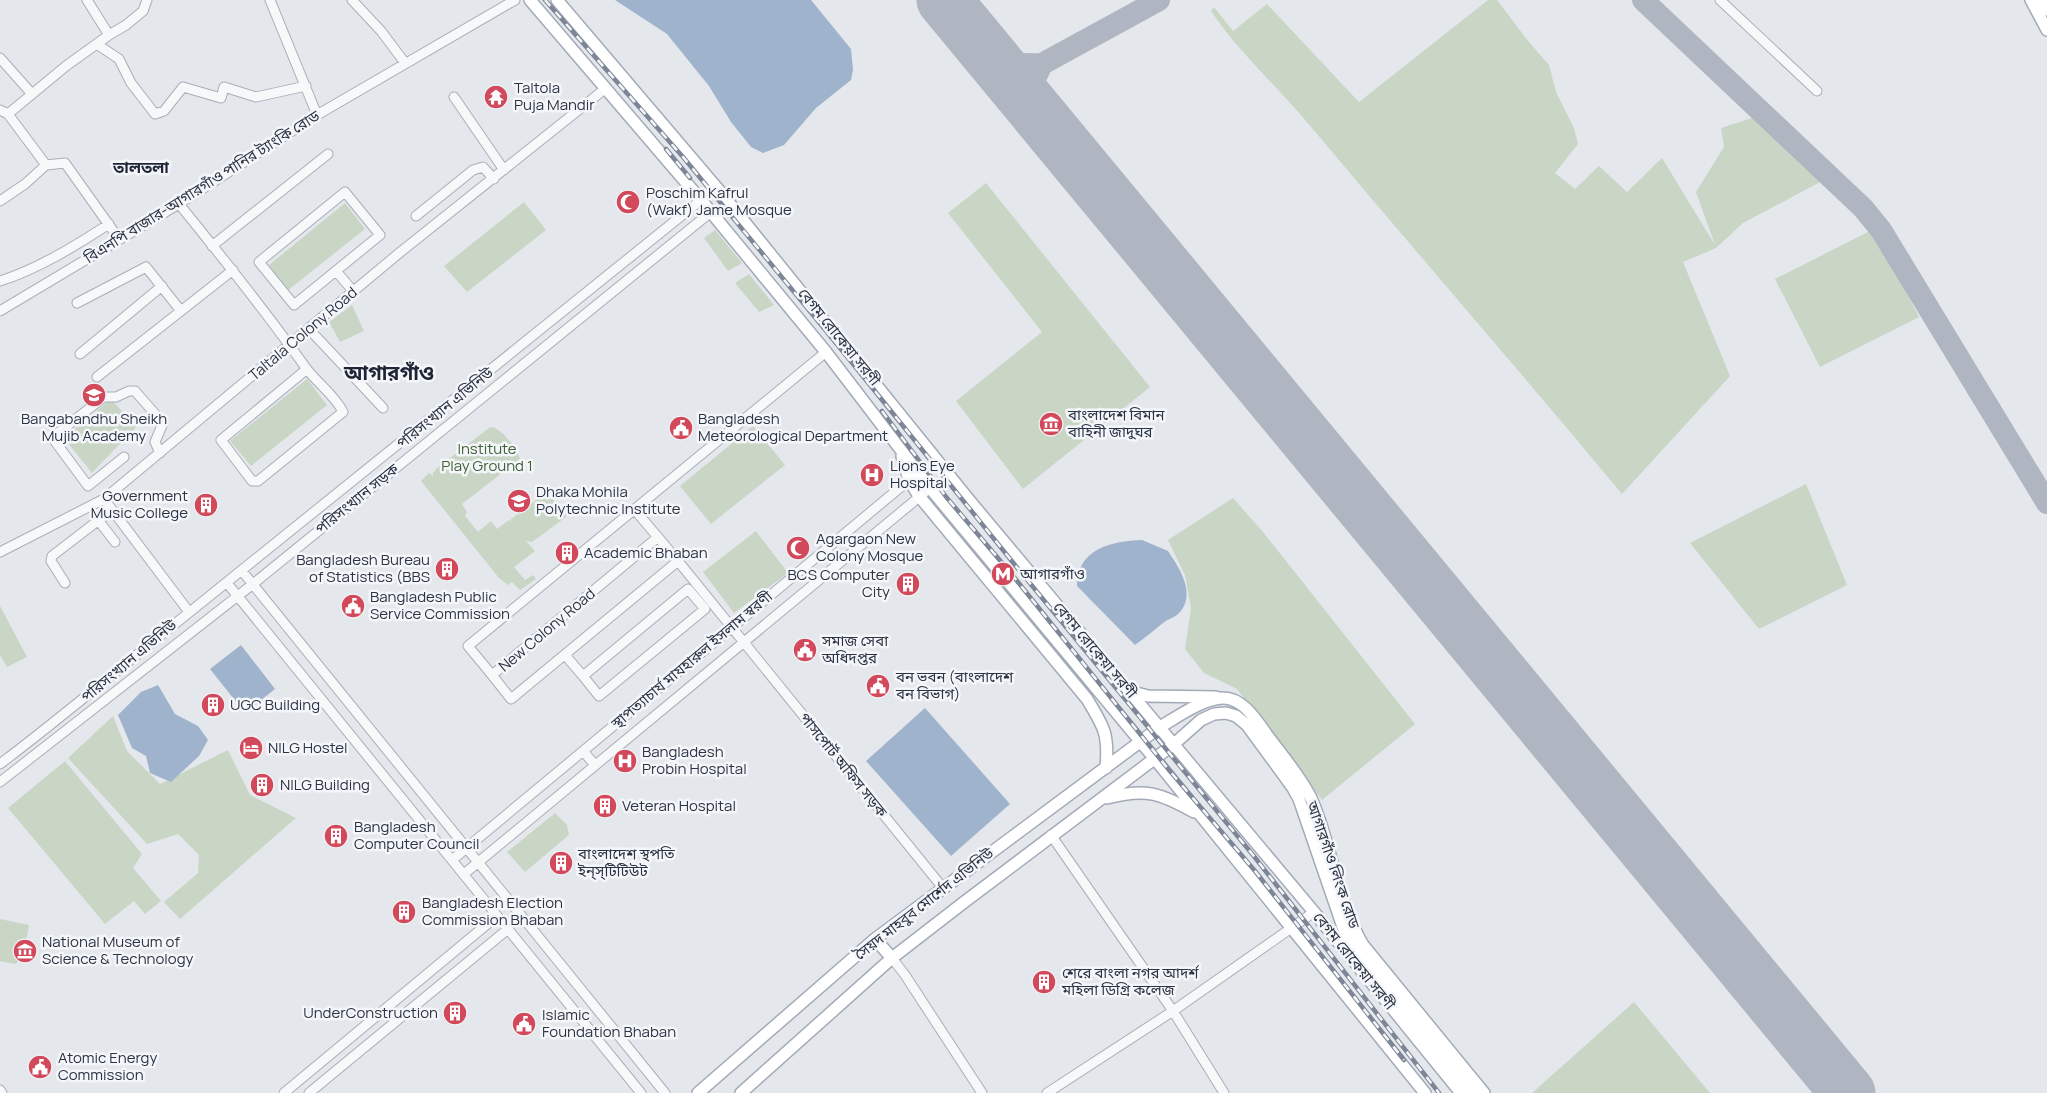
<svg xmlns="http://www.w3.org/2000/svg" width="2047" height="1093" viewBox="0 0 2047 1093" font-family="Manrope,'Noto Sans Bengali',sans-serif">
	<style>
		.green { fill: #c9d6c5 }
		.water { fill: #9fb4cc }
		.lines { fill: none; stroke-linecap: round; stroke-linejoin: round }
		.taxiway { stroke: #b0b6c1; stroke-width: 22 }
		.runway { stroke: #b0b6c1; stroke-width: 55 }
		.minor-casing { stroke: #a9aeb7; stroke-width: 11 }
		.major-casing { stroke: #a3abb8; stroke-width: 14 }
		.minor { stroke: #f7f8fa; stroke-width: 9 }
		.major { stroke: #fff; stroke-width: 11 }
		.rail-casing { stroke: #7d8696; stroke-width: 4.5 }
		.rail { stroke: #f4f6f9; stroke-width: 2.5; stroke-dasharray: 8; stroke-linecap: butt }
		.labels { text-anchor: middle; stroke-width: 5; stroke-linejoin: round; paint-order: stroke }
		.poi-label { font-size: 15px; fill: #2b3445; stroke: #f4f6f9; text-anchor: start }
		.street-label { font-size: 15px; fill: #2b3445; stroke: #f4f6f9 }
		.park-label { font-size: 15px; fill: #3f6138; stroke: #f4f6f9 }
		.neighbourhood-label { font-size: 16px; font-weight: bold; fill: #1d2536; stroke: #f4f6f9 }
		.district-label { font-size: 20px; font-weight: bold; fill: #1d2536; stroke: #f4f6f9 }
	</style>
	<rect width="100%" height="100%" fill="#e4e7ec"/>
	<!-- green -->
	<path class="green" d="M1488,0H1497L1528,41L1549,65L1556,92L1574,128L1578,144L1555,173L1575,189L1599,166L1627,192L1662,158L1715,245L1696,192L1724,147L1721,128L1755,117L1824,180L1743,223L1716,248L1683,262L1730,376L1622,494C1520,371 1415,251 1312,128C1279,88 1240,54 1211,11L1214,7L1233,31L1267,4L1359,102Z
		M986,183L1150,387L1023,489L956,401L1042,332L948,213Z
		M524,202L546,230L467,292L444,266Z
		M345,203L365,229L287,291L269,265Z
		M1874,229L1919,317L1820,367L1775,279Z
		M715,230L742,263L728,271L704,238Z
		M749,274L774,305L759,312L735,283Z
		M352,305L364,331L340,342L329,322Z
		M307,379L327,405L251,466L230,441Z
		M111,399L136,427L92,473L64,438Z
		M753,426L785,465L711,524L680,486Z
		M493,427C503,431 517,448 520,459L462,504L467,512L465,516L478,532L491,521L497,529L509,520L511,522V519L547,492L566,515V517L532,542L526,541L535,551L514,567L525,580L533,575L536,579L520,590L512,582L508,585L499,578L421,481L429,473L433,476V473L437,468L489,428Z
		M1806,484L1847,585L1759,629L1690,543Z
		M1233,498L1263,532L1415,724L1322,800L1237,689L1204,673L1185,649L1191,608L1185,575L1168,540Z
		M756,531L788,573L734,613L703,572Z
		M0,606L27,657L7,667L0,655Z
		M113,716L127,751L160,784L228,750L250,795L296,818L180,919L164,902L198,873L199,855L178,834L147,844L68,758Z
		M65,761L142,854L133,868L161,901L145,914L134,901L105,924L8,808Z
		M555,813L567,825L569,835L525,872L507,852Z
		M0,919L29,925L23,957L15,964L0,961Z
		M1634,1002L1710,1093H1532Z"/>
	<!-- water -->
	<path class="water" d="M615,0H811L851,49L853,70L851,80L816,108L784,145L763,153L751,147L731,122L709,86L667,34Z
		M1142,540L1168,551C1180,569 1198,596 1177,615C1173,618 1168,619 1163,623C1154,630 1145,638 1135,645L1077,586C1077,549 1111,541 1142,540Z
		M241,645L275,689L245,713L210,669Z
		M158,685L175,714L198,726L208,740L199,756L171,782L150,773L146,756L132,748L118,715L141,692Z
		M925,708L1010,804L951,856L866,761Z"/>
	<g class="lines">
		<!-- taxiway -->
		<path class="taxiway" d="M1643,0L1863,208L1881,230L2047,503
			M989,55C1006,64 1024,65 1042,64
			M1033,108L1031,96L1032,85L1042,64L1159,0"/>
		<!-- runway -->
		<path class="runway" d="M944,0L1848,1093"/>
		<!-- minor casing -->
		<g class="minor-casing">
			<path id="minor" d="M87,0L109,35
				M270,0L317,115
				M352,0L381,31L405,63
				M1720,0L1817,91
				M98,45L119,59L131,83L155,114L164,111L183,87L221,98L224,87L256,97L306,86
				M0,58L32,94
				M454,97L504,170
				M0,110L8,114L46,165
				M8,114L66,66L109,35L126,25L143,11L147,0
				M345,192L380,235L294,305L259,262Z
				M0,201L25,184L46,165L65,163L119,239
				M179,204C223,258 266,312 306,368C317,383 335,395 343,412L258,481H252L221,440L307,369
				M416,216L473,170L483,167L494,179
				M212,246L328,154
				M336,271L353,291
				M0,281C38,269 75,246 109,224
				M77,303L146,267L181,311
				M0,311L179,204L317,115L515,0
				M309,329L383,408
				M826,352L468,646L492,675L658,537L492,675L511,699L678,561L943,888
				M80,354L162,286
				M97,377L233,270
				M124,457L88,486L54,440V436L104,397H116L129,391H135L163,423L155,442L160,453
				M104,499L398,254L606,88
				M635,510L678,561
				M98,520L115,542
				M0,552L104,499L189,612
				M242,571L665,1093
				M65,583L51,561L52,556L112,510
				M227,583L641,1093
				M565,655L583,676L688,589L705,609L599,696L583,676
				M583,751L595,765
				M0,764C65,715 127,662 191,611C362,475 532,338 701,200
				M0,782L253,584L711,212
				M1051,835L1173,1011L1224,1093
				M452,860L914,476
				M464,874L930,488
				M892,958L905,975L982,1093
				M0,1090L2,1093
				M284,1093L497,916
				M309,1093L508,929
				M1047,1093L1173,1011L1314,912"/>
		</g>
		<!-- major casing -->
		<g class="major-casing">
			<path id="major" d="M530,0L701,200L826,352L930,488L1155,759L1425,1093
				M557,0L717,188L969,500L1314,912L1461,1093
				M2031,0L2047,30
				M2041,0L2047,10
				M902,456L909,480L919,496L1087,699C1104,727 1109,734 1106,768
				M1129,691L1148,696L1216,697
				M1107,798C1146,788 1160,793 1194,812
				M875,939L892,958
				M698,1093L875,939L1160,727C1177,717 1202,699 1222,698C1243,697 1257,721 1267,735C1282,755 1300,776 1311,798C1332,845 1336,900 1363,945L1484,1093
				M741,1093L892,958L963,903L1174,744L1201,720L1214,714L1226,713L1236,716L1247,725L1293,788L1299,799L1344,930L1349,940L1472,1093"/>
		</g>
		<!-- minor -->
		<use href="#minor" class="minor"/>
		<!-- major -->
		<use href="#major" class="major"/>
		<!-- rail casing -->
		<g class="rail-casing">
			<path id="rail" d="M545,0L683,157L850,360L1015,565L1253,855L1439,1093
				M666,149L690,178
				M882,411L947,498L1009,571L1169,770L1255,871L1404,1060"/>
		</g>
		<!-- rail -->
		<use href="#rail" class="rail"/>
	</g>
	<!-- icons -->
	<defs>
		<g id="temple-disc" transform="scale(1.25)"><circle r="9.5" fill="#d1495b" stroke="#f4f6f9"/><path d="M0-6L5-2H3V0L6.5 2.5H4V6H1.5V3h-3V6H-4V2.5H-6.5L-3 0V-2H-5Z" fill="#fff"/></g>
		<g id="mosque-disc" transform="scale(1.25)"><circle r="9.5" fill="#d1495b" stroke="#f4f6f9"/><path d="M3.5-4.9A6 6 0 1 0 3.5 4.9A5 5 0 1 1 3.5-4.9Z" fill="#fff"/></g>
		<g id="school-disc" transform="scale(1.25)"><circle r="9.5" fill="#d1495b" stroke="#f4f6f9"/><path d="M0-5L7-2L0 1L-7-2ZM-4 1L0 2.5L4 1V4Q0 6-4 4Z" fill="#fff"/></g>
		<g id="museum-disc" transform="scale(1.25)"><circle r="9.5" fill="#d1495b" stroke="#f4f6f9"/><path d="M0-6L6-3V-2H-6V-3ZM-5-1h2V3h-2ZM-1-1h2V3h-2ZM3-1h2V3H3ZM-6 4H6V6H-6Z" fill="#fff"/></g>
		<g id="civic-disc" transform="scale(1.25)"><circle r="9.5" fill="#d1495b" stroke="#f4f6f9"/><path d="M-.6-6.5H3V-4.5H.6V-3L4-1V1h2V6H-6V1h2V-1L-.6-3ZM-1.2 2.5V6h2.4V2.5Z" fill="#fff"/></g>
		<g id="hospital-disc" transform="scale(1.25)"><circle r="9.5" fill="#d1495b" stroke="#f4f6f9"/><path d="M-5-5h3v3.5h4V-5h3V5h-3V1.5h-4V5h-3Z" fill="#fff"/></g>
		<g id="university-disc" transform="scale(1.25)"><circle r="9.5" fill="#d1495b" stroke="#f4f6f9"/><path d="M0-5L7-2L0 1L-7-2ZM-4 1L0 2.5L4 1V4Q0 6-4 4Z" fill="#fff"/></g>
		<g id="building-disc" transform="scale(1.25)"><circle r="9.5" fill="#d1495b" stroke="#f4f6f9"/><path d="M-4-6H4V6H1V3H-1V6H-4ZM-2.5-4.3h1.7v1.8h-1.7ZM.8-4.3h1.7v1.8H.8ZM-2.5-1h1.7V.8h-1.7ZM.8-1h1.7V.8H.8Z" fill="#fff"/></g>
		<g id="metro-disc" transform="scale(1.25)"><circle r="9.5" fill="#d1495b" stroke="#f4f6f9"/><path d="M-5.5 5V-5H-3L0 0L3-5H5.5V5H3V-.5L0 4L-3-.5V5Z" fill="#fff"/></g>
		<g id="hotel-disc" transform="scale(1.25)"><circle r="9.5" fill="#d1495b" stroke="#f4f6f9"/><path d="M-6-4.5h1.5V1H6V5H4.5V3h-9V5H-6ZM-4 0a1.8 1.8 0 1 1 3.6 0ZM.5 0V-2.5h3Q6-2.5 6 0Z" fill="#fff"/></g>
	</defs>
	<g fill-rule="evenodd">
		<use href="#temple-disc" x="496" y="97"/>
		<use href="#mosque-disc" x="628" y="202"/>
		<use href="#school-disc" x="94" y="395"/>
		<use href="#museum-disc" x="1051" y="424"/>
		<use href="#civic-disc" x="681" y="428"/>
		<use href="#hospital-disc" x="872" y="475"/>
		<use href="#university-disc" x="519" y="501"/>
		<use href="#building-disc" x="206" y="505"/>
		<use href="#mosque-disc" x="798" y="548"/>
		<use href="#building-disc" x="567" y="553"/>
		<use href="#building-disc" x="447" y="569"/>
		<use href="#metro-disc" x="1003" y="574"/>
		<use href="#building-disc" x="908" y="584"/>
		<use href="#civic-disc" x="353" y="606"/>
		<use href="#civic-disc" x="805" y="650"/>
		<use href="#civic-disc" x="878" y="686"/>
		<use href="#building-disc" x="213" y="705"/>
		<use href="#hotel-disc" x="251" y="748"/>
		<use href="#hospital-disc" x="625" y="761"/>
		<use href="#building-disc" x="262" y="785"/>
		<use href="#building-disc" x="605" y="806"/>
		<use href="#building-disc" x="336" y="836"/>
		<use href="#building-disc" x="561" y="863"/>
		<use href="#building-disc" x="404" y="912"/>
		<use href="#museum-disc" x="25" y="951"/>
		<use href="#building-disc" x="1044" y="982"/>
		<use href="#building-disc" x="455" y="1013"/>
		<use href="#civic-disc" x="524" y="1024"/>
		<use href="#civic-disc" x="40" y="1067"/>
	</g>
	<g class="labels">
		<!-- poi labels -->
		<g class="poi-label">
			<text x="514" y="93">Taltola<tspan x="514" dy="17">Puja Mandir</tspan></text>
			<text x="646" y="198">Poschim Kafrul<tspan x="646" dy="17">(Wakf) Jame Mosque</tspan></text>
			<text x="1068" y="420">বাংলাদেশ বিমান<tspan x="1068" dy="17">বাহিনী জাদুঘর</tspan></text>
			<text x="94" y="424" text-anchor="middle">Bangabandhu Sheikh<tspan x="94" dy="17">Mujib Academy</tspan></text>
			<text x="698" y="424">Bangladesh<tspan x="698" dy="17">Meteorological Department</tspan></text>
			<text x="890" y="471">Lions Eye<tspan x="890" dy="17">Hospital</tspan></text>
			<text x="536" y="497">Dhaka Mohila<tspan x="536" dy="17">Polytechnic Institute</tspan></text>
			<text x="188" y="501" text-anchor="end">Government<tspan x="188" dy="17">Music College</tspan></text>
			<text x="816" y="544">Agargaon New<tspan x="816" dy="17">Colony Mosque</tspan></text>
			<text x="584" y="558">Academic Bhaban</text>
			<text x="430" y="565" text-anchor="end">Bangladesh Bureau<tspan x="430" dy="17">of Statistics (BBS</tspan></text>
			<text x="1020" y="579">আগারগাঁও</text>
			<text x="890" y="580" text-anchor="end">BCS Computer<tspan x="890" dy="17">City</tspan></text>
			<text x="370" y="602">Bangladesh Public<tspan x="370" dy="17">Service Commission</tspan></text>
			<text x="822" y="646">সমাজ সেবা<tspan x="822" dy="17">অধিদপ্তর</tspan></text>
			<text x="896" y="682">বন ভবন (বাংলাদেশ<tspan x="896" dy="17">বন বিভাগ)</tspan></text>
			<text x="230" y="710">UGC Building</text>
			<text x="268" y="753">NILG Hostel</text>
			<text x="642" y="757">Bangladesh<tspan x="642" dy="17">Probin Hospital</tspan></text>
			<text x="280" y="790">NILG Building</text>
			<text x="622" y="811">Veteran Hospital</text>
			<text x="354" y="832">Bangladesh<tspan x="354" dy="17">Computer Council</tspan></text>
			<text x="578" y="859">বাংলাদেশ স্থপতি<tspan x="578" dy="17">ইন্‌স্‌টিটিউট</tspan></text>
			<text x="422" y="908">Bangladesh Election<tspan x="422" dy="17">Commission Bhaban</tspan></text>
			<text x="42" y="947">National Museum of<tspan x="42" dy="17">Science &amp; Technology</tspan></text>
			<text x="1062" y="978">শেরে বাংলা নগর আদর্শ<tspan x="1062" dy="17">মহিলা ডিগ্রি কলেজ</tspan></text>
			<text x="438" y="1018" text-anchor="end">UnderConstruction</text>
			<text x="542" y="1020">Islamic<tspan x="542" dy="17">Foundation Bhaban</tspan></text>
			<text x="58" y="1063">Atomic Energy<tspan x="58" dy="17">Commission</tspan></text>
		</g>
		<!-- street labels -->
		<g class="street-label">
			<text transform="translate(202 187) rotate(-32)" y="5">বিএনপি বাজার-আগারগাঁও পানির ট্যাংকি রোড</text>
			<text transform="translate(303 334) rotate(-40)" y="5">Taltala Colony Road</text>
			<text transform="translate(839 337) rotate(51)" y="5">বেগম রোকেয়া সরণী</text>
			<text transform="translate(445 408) rotate(-39)" y="5">পরিসংখ্যান এভিনিউ</text>
			<text transform="translate(357 499) rotate(-39)" y="5">পরিসংখ্যান সড়ক</text>
			<text transform="translate(547 630) rotate(-40)" y="5">New Colony Road</text>
			<text transform="translate(1095 650) rotate(50)" y="5">বেগম রোকেয়া সরণী</text>
			<text transform="translate(692 660) rotate(-40)" y="5">স্থাপত্যাচার্য মাযহারুল ইসলাম স্বরণী</text>
			<text transform="translate(129 661) rotate(-40)" y="5">পরিসংখ্যান এভিনিউ</text>
			<text transform="translate(843 765) rotate(51)" y="5">পাসপোর্ট অফিস সড়ক</text>
			<text transform="translate(1333 865) rotate(71)" y="5">আগারগাঁও লিংক রোড</text>
			<text transform="translate(924 904) rotate(-38)" y="5">সৈয়দ মাহবুব মোর্শেদ এভিনিউ</text>
			<text transform="translate(1354 961) rotate(51)" y="5">বেগম রোকেয়া সরণী</text>
		</g>
		<!-- park labels -->
		<g class="park-label">
			<text x="487" y="454">Institute<tspan x="487" dy="17">Play Ground 1</tspan></text>
		</g>
		<!-- neighbourhood labels -->
		<g class="neighbourhood-label">
			<text x="141" y="173">তালতলা</text>
		</g>
		<!-- district labels -->
		<g class="district-label">
			<text x="389" y="380">আগারগাঁও</text>
		</g>
	</g>
</svg>
